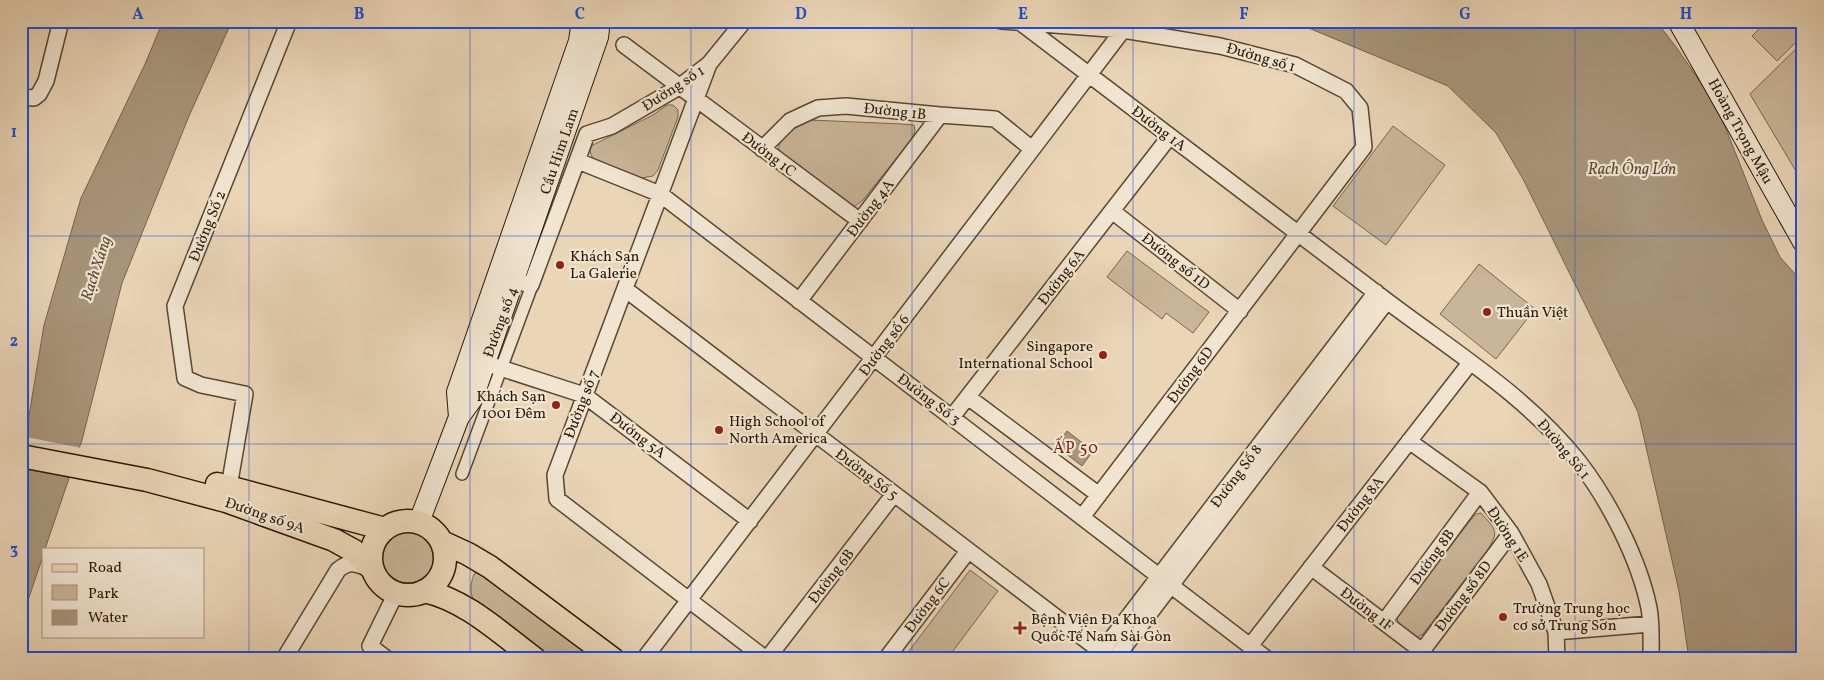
<svg xmlns="http://www.w3.org/2000/svg" width="1824" height="680" viewBox="0 0 1824 680" font-family="Vollkorn,serif">
	<style>
		.green { fill: #c9b599; stroke: #786650 }
		.water { fill: #a8957b; stroke: #75634c }
		.pier { fill: #ead5b7 }
		.lines { fill: none; stroke-linecap: round; stroke-linejoin: round }
		.pedestrian-casing { stroke: #584732; stroke-width: 14 }
		.minor-casing { stroke: #584732; stroke-width: 18 }
		.secondary-casing { stroke: #281806; stroke-width: 22 }
		.primary-casing { stroke: #281806; stroke-width: 25 }
		.pedestrian { stroke: #f1e4d0; stroke-width: 11 }
		.minor { stroke: #f1e4d0; stroke-width: 15 }
		.secondary { stroke: #f1e4d0; stroke-width: 20 }
		.primary { stroke: #ead5b7; stroke-width: 22 }
		.grid { fill: none; stroke: #1d4ed8; stroke-width: 1; stroke-opacity: 0.55 }
		.poi-dot { fill: #8f2418; stroke: #f1e4d0; stroke-width: 2 }
		.labels { text-anchor: middle; stroke-width: 4.5; stroke-linejoin: round; paint-order: stroke }
		.street-label { font-size: 15px; fill: #281806; stroke: #f1e4d0 }
		.poi-label { font-size: 15px; fill: #281806; stroke: #f1e4d0; text-anchor: start }
		.water-label { font-size: 16px; font-style: italic; fill: #5b4a35; stroke: #f1e4d0 }
		.neighbourhood-label { font-size: 16px; letter-spacing: 1px; fill: #7a1f14; stroke: #f1e4d0 }
		.neatline { fill: none; stroke: #1d4ed8; stroke-width: 2 }
		.grid-label { font-size: 16px; text-anchor: middle; font-weight: bold; fill: #1d4ed8 }
	</style>
	<rect width="100%" height="100%" fill="#ead5b7"/>
	<filter id="stains"><feTurbulence type="fractalNoise" baseFrequency=".004" numOctaves="4"/><feColorMatrix values="0 0 0 0 .2 0 0 0 0 .09 0 0 0 0 .02 0 0 0 .5 -.17"/></filter>
	<radialGradient id="worn" r=".72"><stop offset=".6" stop-color="#630" stop-opacity="0"/><stop offset="1" stop-color="#630" stop-opacity=".3"/></radialGradient>
	<!-- green -->
	<path class="green" d="M1767,21H1803V35L1777,61L1752,36Z
		M1803,42V183L1750,94Z
		M667,105H673L678,110V117L658,170L653,176L636,179L593,159L589,149L593,145L653,115Z
		M810,120L902,124L914,125L915,131L911,140L863,200L854,207L779,152C776,135 797,127 810,120Z
		M1393,126L1445,165L1386,245L1333,206Z
		M1127,251L1209,312L1193,333L1166,313L1162,319L1107,277Z
		M1479,264L1535,309L1496,359L1440,314Z
		M1481,513C1497,531 1499,531 1487,551L1423,634L1416,638L1398,625L1397,616L1469,522L1476,514Z
		M381 556a27 27 0 1 1 54 0a27 27 0 1 1-54 0Z
		M970,570L998,591L947,659H903Z
		M481,571L600,659H548L476,604C469,594 470,586 474,574Z"/>
	<!-- water -->
	<path class="water" d="M163,21H232L189,116L122,283L82,440L45,549H44V553L21,621V442L27,428L44,325L81,198L145,64Z
		M1276,21H1656L1676,47L1708,93L1726,129L1762,220L1780,257L1803,283V659H1689L1679,591L1638,412L1523,179L1496,133L1448,86L1311,29Z
		M1067,431L1093,451L1082,466L1056,446Z"/>
	<!-- pier -->
	<path class="pier" d="M21,436L82,448L74,471L21,460Z"/>
	<g class="lines">
		<!-- pedestrian casing -->
		<g class="pedestrian-casing">
			<path id="pedestrian" d="M462,474L534,280"/>
		</g>
		<!-- minor casing -->
		<g class="minor-casing">
			<path id="minor" d="M1001,21L1123,30L1220,46L1295,65L1346,91L1360,108L1364,147L1082,517
				M1021,23C1143,116 1265,209 1387,301C1453,351 1527,396 1579,462C1609,501 1639,559 1649,608C1652,624 1651,642 1651,659
				M624,45L860,221
				M709,64L555,475L557,499L766,659
				M21,97L34,98L39,94L46,81L61,21
				M762,149L790,121L818,108L846,106L940,115L995,119L1032,149
				M578,161L660,194L1267,659
				M1112,211L1240,311
				M514,281L531,285L587,134L612,126L679,87L709,64L744,21
				M625,289L1111,659
				M799,301L940,115
				M485,363L584,395L750,521
				M968,397L1099,495
				M952,417L1170,136
				M1409,441L1480,492L1511,533L1539,584L1556,632L1557,659
				M229,487L245,394L201,385L185,378L175,306L289,21
				M1311,567L1422,651
				M1384,622L1480,492
				M1556,632L1650,624
				M1250,646L1470,363
				M284,659L338,570C350,560 356,564 370,569
				M387,659L370,646L396,593
				M644,659L1123,30
				M767,659L894,494
				M886,659L968,551
				M1096,659L1376,292
				M1115,659L1387,301
				M1416,659L1511,533"/>
		</g>
		<!-- secondary casing -->
		<g class="secondary-casing">
			<path id="secondary" d="M1678,21L1803,242
				M459,417L457,392L579,41L582,21
				M419,522L459,417L473,398L485,363L598,37L600,21"/>
		</g>
		<!-- primary casing -->
		<g class="primary-casing">
			<path id="primary" d="M21,456L147,480L226,501L334,540L354,551L373,570
				M217,484L385,529
				M371 558a37 37 0 1 1 74 0a37 37 0 1 1-74 0Z
				M442,542L468,554L490,567L613,659
				M424,591C466,600 500,633 535,659"/>
		</g>
		<!-- pedestrian -->
		<use href="#pedestrian" class="pedestrian"/>
		<!-- minor -->
		<use href="#minor" class="minor"/>
		<!-- secondary -->
		<use href="#secondary" class="secondary"/>
		<!-- primary -->
		<use href="#primary" class="primary"/>
	</g>
	<!-- grid -->
	<path class="grid" d="M249,21V659M470,21V659M691,21V659M912,21V659M1133,21V659M1354,21V659M1575,21V659M21,236H1803M21,444H1803"/>
	<!-- markers -->
	<g class="poi-dot">
		<circle cx="560" cy="265" r="5"/>
		<circle cx="1487" cy="312" r="5"/>
		<circle cx="1103" cy="355" r="5"/>
		<circle cx="556" cy="405" r="5"/>
		<circle cx="719" cy="430" r="5"/>
		<circle cx="1503" cy="617" r="5"/>
		<path d="M1017.5 620.5h5v5h5v5h-5v5h-5v-5h-5v-5h5z"/>
	</g>
	<g class="labels">
		<!-- street labels -->
		<g class="street-label">
			<text transform="translate(1261 57) rotate(16)" y="5">Đường số 1</text>
			<text transform="translate(673 88) rotate(-33)" y="5">Đường số 1</text>
			<text transform="translate(895 111) rotate(6)" y="5">Đường 1B</text>
			<text transform="translate(1159 128) rotate(37)" y="5">Đường 1A</text>
			<text transform="translate(1741 131) rotate(61)" y="5">Hoàng Trọng Mậu</text>
			<text transform="translate(559 151) rotate(-71)" y="5">Cầu Him Lam</text>
			<text transform="translate(769 154) rotate(37)" y="5">Đường 1C</text>
			<text transform="translate(870 208) rotate(-53)" y="5">Đường 4A</text>
			<text transform="translate(207 226) rotate(-68)" y="5">Đường Số 2</text>
			<text transform="translate(1176 261) rotate(38)" y="5">Đường số 1D</text>
			<text transform="translate(1061 277) rotate(-52)" y="5">Đường 6A</text>
			<text transform="translate(500 322) rotate(-70)" y="5">Đường số 4</text>
			<text transform="translate(884 345) rotate(-53)" y="5">Đường số 6</text>
			<text transform="translate(1190 375) rotate(-53)" y="5">Đường 6D</text>
			<text transform="translate(929 399) rotate(37)" y="5">Đường Số 3</text>
			<text transform="translate(581 404) rotate(-69)" y="5">Đường số 7</text>
			<text transform="translate(638 435) rotate(37)" y="5">Đường 5A</text>
			<text transform="translate(1564 449) rotate(50)" y="5">Đường Số 1</text>
			<text transform="translate(867 474) rotate(37)" y="5">Đường Số 5</text>
			<text transform="translate(1236 476) rotate(-53)" y="5">Đường Số 8</text>
			<text transform="translate(1360 504) rotate(-52)" y="5">Đường 8A</text>
			<text transform="translate(265 515) rotate(19)" y="5">Đường số 9A</text>
			<text transform="translate(1508 534) rotate(57)" y="5">Đường 1E</text>
			<text transform="translate(1432 557) rotate(-54)" y="5">Đường 8B</text>
			<text transform="translate(831 576) rotate(-52)" y="5">Đường 6B</text>
			<text transform="translate(1463 596) rotate(-53)" y="5">Đường số 8D</text>
			<text transform="translate(927 605) rotate(-53)" y="5">Đường 6C</text>
			<text transform="translate(1367 609) rotate(37)" y="5">Đường 1F</text>
		</g>
		<!-- poi labels -->
		<g class="poi-label">
			<text x="570" y="261">Khách Sạn<tspan x="570" dy="17">La Galerie</tspan></text>
			<text x="1497" y="317">Thuần Việt</text>
			<text x="1093" y="351" text-anchor="end">Singapore<tspan x="1093" dy="17">International School</tspan></text>
			<text x="546" y="401" text-anchor="end">Khách Sạn<tspan x="546" dy="17">1001 Đêm</tspan></text>
			<text x="729" y="426">High School of<tspan x="729" dy="17">North America</tspan></text>
			<text x="1513" y="613">Trường Trung học<tspan x="1513" dy="17">cơ sở Trung Sơn</tspan></text>
			<text x="1031" y="624">Bệnh Viện Đa Khoa<tspan x="1031" dy="17">Quốc Tế Nam Sài Gòn</tspan></text>
		</g>
		<!-- water labels -->
		<g class="water-label">
			<text x="1632" y="174">Rạch Ông Lớn</text>
			<text transform="translate(95 268) rotate(-72)" y="6">Rạch Xáng</text>
		</g>
		<!-- neighbourhood labels -->
		<g class="neighbourhood-label">
			<text x="1076" y="453">ẤP 50</text>
		</g>
	</g>
	<!-- margin -->
	<rect width="1824" height="680" fill="none" stroke="#ead5b7" stroke-width="55"/>
	<!-- legend -->
	<rect x="42" y="548" width="162" height="90" fill="#f1e4d0" stroke="#a1927f"/>
	<rect x="52" y="564" width="25" height="8" fill="#ead5b7" stroke="#a1927f"/>
	<text x="88" y="572" font-size="15" fill="#281806">Road</text>
	<rect x="52" y="585" width="25" height="15" fill="#c9b599" stroke="#a1927f"/>
	<text x="88" y="598" font-size="15" fill="#281806">Park</text>
	<rect x="52" y="610" width="25" height="15" fill="#a8957b" stroke="#a1927f"/>
	<text x="88" y="622" font-size="15" fill="#281806">Water</text>
	<rect x="28" y="28" width="1768" height="624" class="neatline"/>
	<g class="grid-label">
		<text x="138" y="19">A</text>
		<text x="359" y="19">B</text>
		<text x="580" y="19">C</text>
		<text x="801" y="19">D</text>
		<text x="1023" y="19">E</text>
		<text x="1244" y="19">F</text>
		<text x="1465" y="19">G</text>
		<text x="1686" y="19">H</text>
		<text x="14" y="137">1</text>
		<text x="14" y="346">2</text>
		<text x="14" y="554">3</text>
	</g>
	<rect width="100%" height="100%" filter="url(#stains)"/>
	<rect width="100%" height="100%" fill="url(#worn)"/>
</svg>
